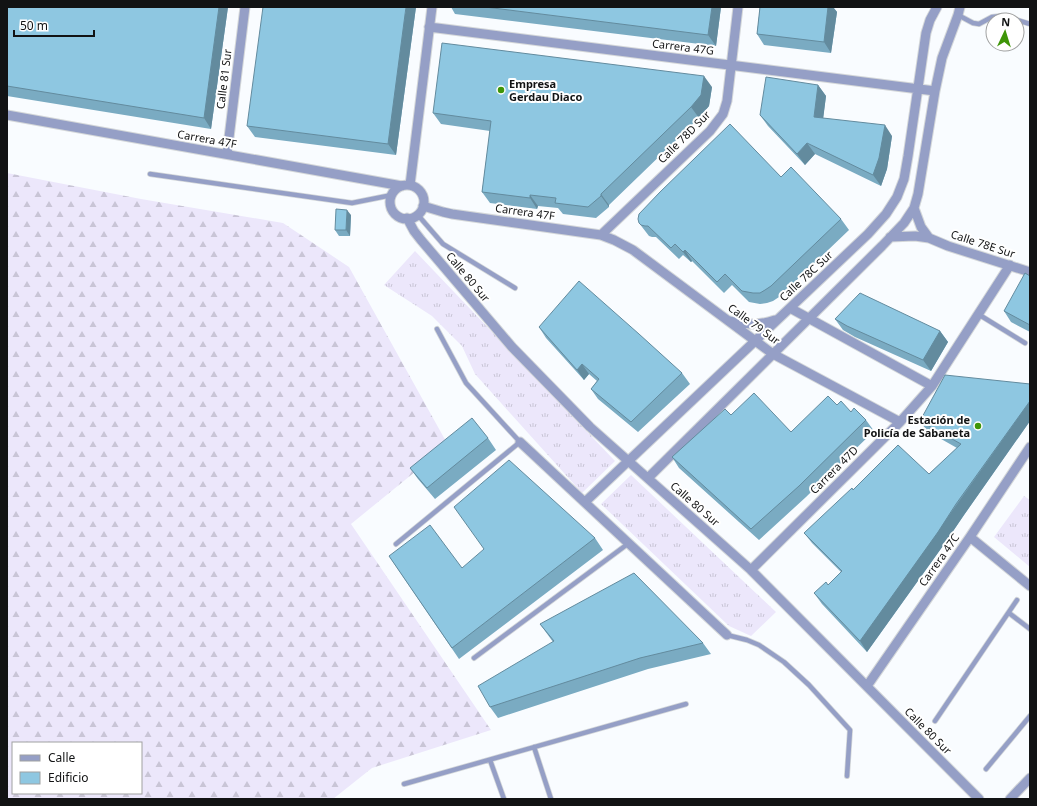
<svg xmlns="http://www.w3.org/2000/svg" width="1037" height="806" viewBox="0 0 1037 806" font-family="'Noto Sans',sans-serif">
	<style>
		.grass { fill: url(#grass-tufts) }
		.forest { fill: url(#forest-firs); fill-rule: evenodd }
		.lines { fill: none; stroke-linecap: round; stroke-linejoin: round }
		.lane-casing { stroke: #d4d7d9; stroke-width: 6 }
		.street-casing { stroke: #d4d7d9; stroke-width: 11 }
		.lane { stroke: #959fc6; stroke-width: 4.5 }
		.street { stroke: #959fc6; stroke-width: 9 }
		.wall { fill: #7aabc2 }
		.shaded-wall { fill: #638b9e }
		.building { fill: #8ec7e1; stroke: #638b9e }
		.poi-dot { fill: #3e9508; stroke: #fff; stroke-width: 1.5 }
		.labels { text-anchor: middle; stroke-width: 4; stroke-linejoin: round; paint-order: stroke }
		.street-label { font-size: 11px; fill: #121314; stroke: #fff }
		.poi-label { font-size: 11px; font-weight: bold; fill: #121314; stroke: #fff; text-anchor: start }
	</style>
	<defs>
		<pattern id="grass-tufts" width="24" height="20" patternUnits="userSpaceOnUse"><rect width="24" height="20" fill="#ece7fb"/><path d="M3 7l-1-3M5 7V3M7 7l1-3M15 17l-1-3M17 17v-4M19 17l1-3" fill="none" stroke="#c9c5d6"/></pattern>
		<pattern id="forest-firs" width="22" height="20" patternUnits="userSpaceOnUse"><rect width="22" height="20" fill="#ece7fb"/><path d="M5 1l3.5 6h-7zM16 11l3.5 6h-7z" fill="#c9c5d6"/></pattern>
	</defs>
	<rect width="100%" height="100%" fill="#f9fcff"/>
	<!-- grass -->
	<path class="grass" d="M415,251L615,461L582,493L475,374L462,346L432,316L384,285Z
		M631,475L776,612L751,636L729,626L601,504Z
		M1024,496L1030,500V567L994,537Z"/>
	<!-- forest -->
	<path class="forest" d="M7,173L141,199L283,223L349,267L448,445L351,524L491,730L372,768L333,799H7ZM13,743H141V793H13Z"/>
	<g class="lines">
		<!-- lane casing -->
		<g class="lane-casing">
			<path id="lane" d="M958,15L973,23L979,24L992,17L1001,16L1017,20
				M1017,20L1030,24
				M150,174L352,203L392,195
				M417,214L443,244L515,288
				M978,314L1025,343
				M396,544L520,442L466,383L437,329
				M1009,613L1030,629
				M727,635L747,640L759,645L784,662L809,685L850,730L847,776
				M474,658L629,543
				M935,721L1017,600
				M534,747L551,799
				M490,760L504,799
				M986,769L1030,716
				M404,784L686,704"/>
		</g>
		<!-- street casing -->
		<g class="street-casing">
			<path id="street" d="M429,27L935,91
				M7,115L402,186
				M227,154L245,7
				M410,185L432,7
				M390 202a17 17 0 1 1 34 0a17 17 0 1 1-34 0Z
				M423,206L443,212L452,214L601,235L614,240L633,250L773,354L900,422
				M914,208L921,227L929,238
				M407,218L414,231L421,240L512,347L590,427L751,570L979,799
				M601,235L710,131L723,114L727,101L738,7
				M890,237L915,236L929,238L948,246L1030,272
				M790,308L932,386
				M730,321C747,324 758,326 775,320
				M520,442L727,635
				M648,478L882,246L904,223L914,208L918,194L935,91L942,58L958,15L960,7
				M585,502L868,234L886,214L897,197L904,179L908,156L926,33L930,20L937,7
				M970,537L1030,586
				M751,570L900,422L932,386L1010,265
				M867,686L970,537L1030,447
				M1010,799L1030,778"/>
		</g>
		<!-- lane -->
		<use href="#lane" class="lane"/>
		<!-- street -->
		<use href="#street" class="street"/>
	</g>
	<!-- wall -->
	<path class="wall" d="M7,7H228L211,129L7,96Z
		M416,7L396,155L255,137L247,126Z
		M451,7H721L716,46L455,14Z
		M760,7H833L837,12L831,53L764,45L757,34Z
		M818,85L826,96L823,118L892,136L887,169L881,186L815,154L805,165L768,126L760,115Z
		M712,87L709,106L699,118L609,205V207L596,218L563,214L558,208L538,206L537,209L490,203L482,192L490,131L441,124L433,113Z
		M781,177L841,219L849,230L779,297L773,301L767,303L760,304L749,302L732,285L724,293L692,261L691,262L683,255L679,259L656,237H652L649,236L639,223Z
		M351,215L350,236H339L335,230Z
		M1030,276V332L1011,322L1004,311Z
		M835,319L940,331L948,342L931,371L855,337L843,330Z
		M539,327L682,373L690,384L638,432L598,399L591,389L597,381L589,374L584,380L546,338Z
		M1030,384V421L964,515L945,543L867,652L822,604L814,593L828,585L841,572L812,543L804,533L853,490L929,474L957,448L927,431L920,421Z
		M837,405L851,412L866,420L874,431L806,497L759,540L679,468L672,457L731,415L791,432Z
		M488,438L496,450L435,499L418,479L410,468Z
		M595,538L603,550L459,659L389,556L462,568Z
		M540,624L703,643L711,654L648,669L498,718L490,707L553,642Z"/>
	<!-- shaded-wall -->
	<path class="shaded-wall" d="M219,7H228L211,129L204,118Z
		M406,7H416L396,155L388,144Z
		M712,7H721L716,46L708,35Z
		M828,7H833L837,12L831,53L824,42Z
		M704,76L712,87L709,106L699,118L691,107Z
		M818,85L826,96L822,128L814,117Z
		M885,125L892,136L887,169L881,186L873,175Z
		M807,143L815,154L805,165L797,154Z
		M601,194L609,205V207L601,196Z
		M530,195L538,206L537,209L530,198Z
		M347,210L351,215L350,236L346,230Z
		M685,250L692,261L691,262L683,252Z
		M940,331L948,342L931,371L923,360Z
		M582,364L589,374L584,380L577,370Z
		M1030,401V421L964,515L945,543L867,652L860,641Z"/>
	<!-- building -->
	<path class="building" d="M7,7H219L204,118L7,86Z
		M263,7H406L388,144L247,126Z
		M485,7H712L708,35Z
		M760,7H828L824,42L757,34Z
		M442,43L704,76L701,95L691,107L601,194V196L588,207L555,203L556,198L530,195V198L482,192L491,121L433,113Z
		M766,77L818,85L814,117L885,125L879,158L873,175L807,143L797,154L760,115Z
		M730,124L781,177L791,167L841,219L771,286L765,290L760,293H753L742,291L725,274L717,282L685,250L683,252L675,244L671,248L648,226H645L641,225L639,223L638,219L639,214L660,192Z
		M336,209L347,210L346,230H335Z
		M1025,273L1030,276V325L1004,311Z
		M579,281L639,334L682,373L631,422L591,389L599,379L582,364L577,370L539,327Z
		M860,293L940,331L923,360L847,326L835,319Z
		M945,375L1030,384V401L956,504L938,532L860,641L814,593L826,582L828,585L842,571L804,533L852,488L853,490L898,445L929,474L961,444L920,421Z
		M754,393L791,432L828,396L837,405L841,401L851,412L854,408L866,420L799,486L751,529L672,457L725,409L731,415Z
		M472,418L488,438L427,488L410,468Z
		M509,460L595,538L452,648L389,556L430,525L462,568L484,549L454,507Z
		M634,573L703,643L640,658L490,707L478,686L554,641L540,624Z"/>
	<!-- markers -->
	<g class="poi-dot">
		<circle cx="501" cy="90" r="4"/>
		<circle cx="978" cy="426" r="4"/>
	</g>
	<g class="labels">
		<!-- street labels -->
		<g class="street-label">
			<text transform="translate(683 47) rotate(7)" y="4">Carrera 47G</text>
			<text transform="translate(224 79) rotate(-83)" y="4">Calle 81 Sur</text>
			<text transform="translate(684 137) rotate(-45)" y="4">Calle 78D Sur</text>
			<text transform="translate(207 139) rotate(10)" y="4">Carrera 47F</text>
			<text transform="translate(525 212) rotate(8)" y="4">Carrera 47F</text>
			<text transform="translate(983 244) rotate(18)" y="4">Calle 78E Sur</text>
			<text transform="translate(806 276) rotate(-43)" y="4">Calle 78C Sur</text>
			<text transform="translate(468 277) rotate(50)" y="4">Calle 80 Sur</text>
			<text transform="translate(754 324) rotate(36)" y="4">Calle 79 Sur</text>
			<text transform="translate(834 470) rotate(-45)" y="4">Carrera 47D</text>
			<text transform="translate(695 504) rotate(41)" y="4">Calle 80 Sur</text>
			<text transform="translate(939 560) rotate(-55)" y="4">Carrera 47C</text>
			<text transform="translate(928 731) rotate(45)" y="4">Calle 80 Sur</text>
		</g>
		<!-- poi labels -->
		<g class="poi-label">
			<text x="509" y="88">Empresa<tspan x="509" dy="13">Gerdau Diaco</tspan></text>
			<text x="970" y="424" text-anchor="end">Estación de<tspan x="970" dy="13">Policía de Sabaneta</tspan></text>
		</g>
	</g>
	<!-- border -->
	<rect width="1037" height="806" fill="none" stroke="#121314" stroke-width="16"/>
	<!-- legend -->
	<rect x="12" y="742" width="130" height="52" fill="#ffffff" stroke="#a0a1a1"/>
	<rect x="20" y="755" width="20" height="6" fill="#959fc6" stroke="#a0a1a1"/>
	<text x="48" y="762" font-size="12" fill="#121314">Calle</text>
	<rect x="20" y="772" width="20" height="12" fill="#8ec7e1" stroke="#a0a1a1"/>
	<text x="48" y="782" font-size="12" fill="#121314">Edificio</text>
	<!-- north arrow -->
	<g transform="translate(1005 32) rotate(4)"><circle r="19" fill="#ffffff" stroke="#a0a1a1"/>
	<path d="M0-3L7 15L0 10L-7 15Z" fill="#3e9508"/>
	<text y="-6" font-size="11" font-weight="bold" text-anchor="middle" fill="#121314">N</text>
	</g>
	<!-- scale -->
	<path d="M14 30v6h80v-6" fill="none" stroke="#121314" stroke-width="2"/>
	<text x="20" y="30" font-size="12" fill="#121314" stroke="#ffffff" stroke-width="3" paint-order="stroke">50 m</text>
</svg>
